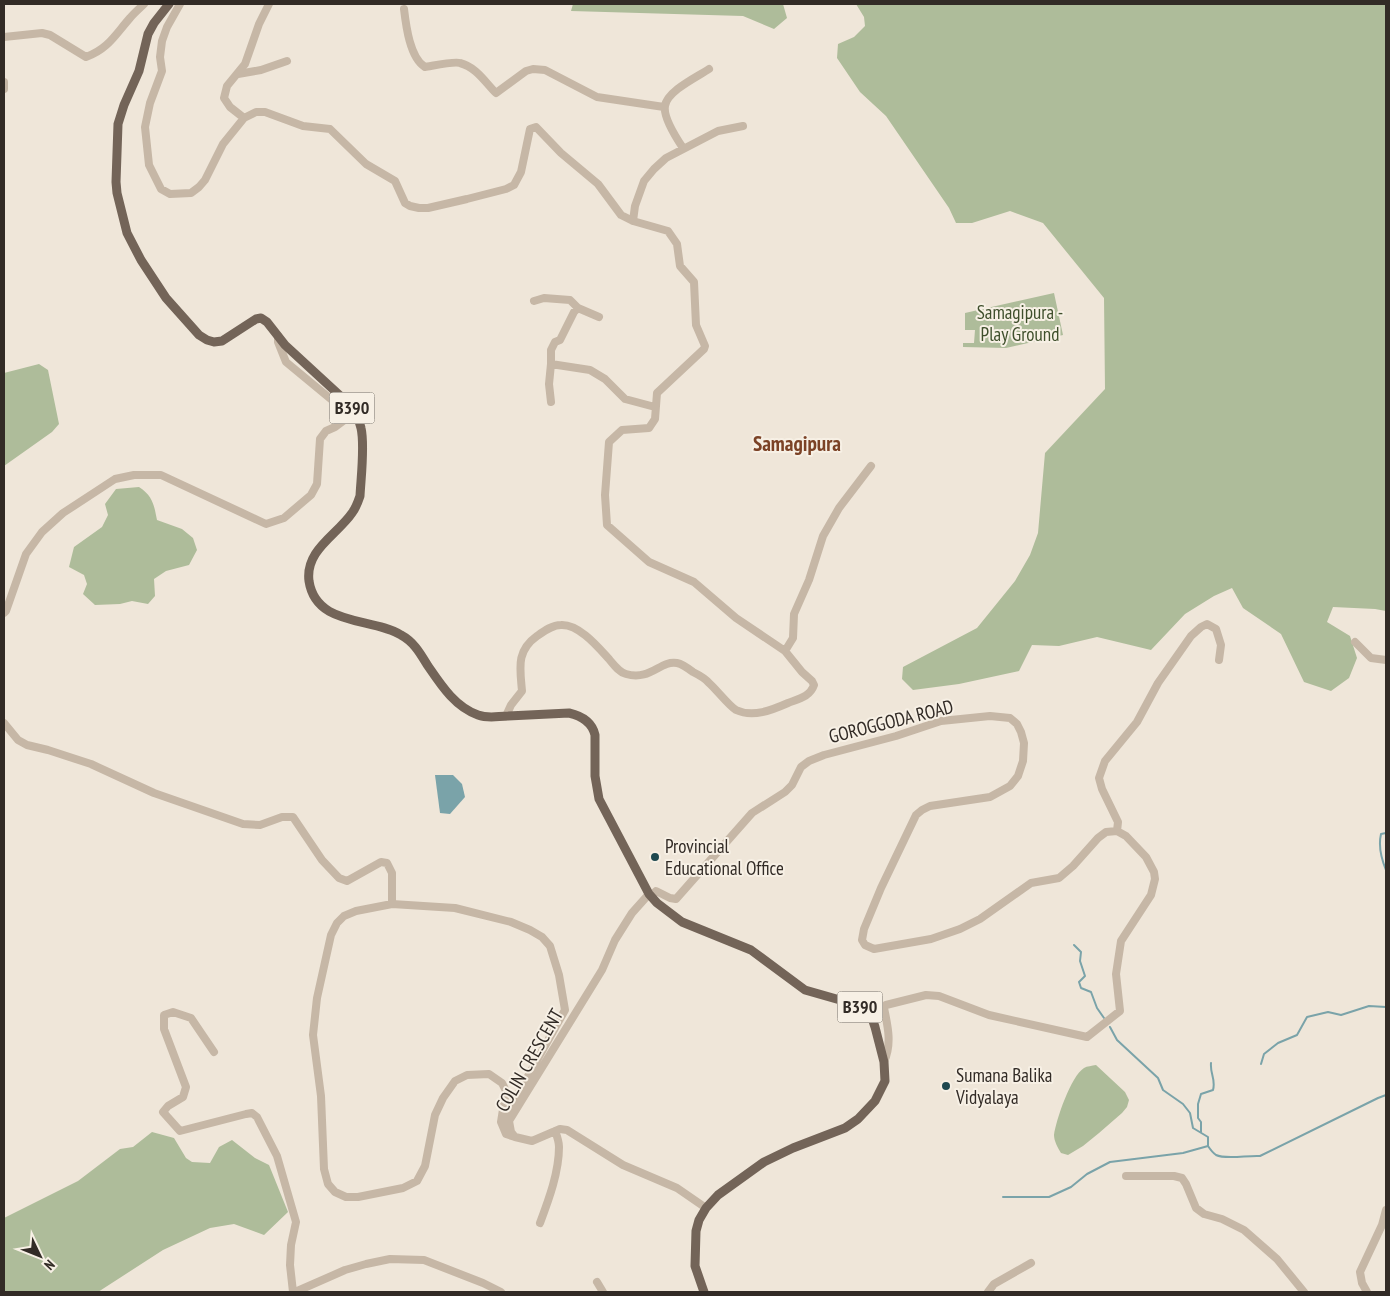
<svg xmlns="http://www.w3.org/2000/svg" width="1390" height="1296" viewBox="0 0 1390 1296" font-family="'PT Sans Narrow',sans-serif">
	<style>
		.green { fill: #aebc9a }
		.water { fill: #7aa3a9 }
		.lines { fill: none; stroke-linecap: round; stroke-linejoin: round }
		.stream { stroke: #7aa3a9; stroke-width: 2 }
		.minor { stroke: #c6b7a6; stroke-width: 8 }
		.major { stroke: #736458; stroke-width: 9 }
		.poi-dot { fill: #1f4950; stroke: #f7f0e5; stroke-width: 2 }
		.labels { text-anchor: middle; stroke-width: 4; stroke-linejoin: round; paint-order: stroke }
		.shield { fill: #f7f0e5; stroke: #6d665f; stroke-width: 1 }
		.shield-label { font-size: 18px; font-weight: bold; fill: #322b26 }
		.park-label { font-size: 19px; fill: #3f4f2c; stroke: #f7f0e5 }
		.street-label { font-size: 19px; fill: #322b26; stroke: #f7f0e5 }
		.poi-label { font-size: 19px; fill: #322b26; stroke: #f7f0e5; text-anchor: start }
		.quarter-label { font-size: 21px; font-weight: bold; fill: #7b4226; stroke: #f7f0e5 }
	</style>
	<rect width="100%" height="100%" fill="#efe6d9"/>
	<!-- green -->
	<path class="green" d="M573,4H783L787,18L774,29L743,16L571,11Z
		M856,4H1386V611L1375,609L1333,607L1327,622L1350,636L1357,658L1349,678L1331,691L1304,682L1281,634L1243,608L1232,588L1214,596L1185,614L1151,650L1097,637L1059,646L1032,645L1019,671L959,684L913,690L902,679L903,667L977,628L1015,581L1030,555L1038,533L1045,453L1105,389L1104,298L1043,223L1010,211L972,223H956L949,208L936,189L886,116L860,92L837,58L838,44L854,37L865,26L864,17Z
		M1054,293L1063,335L1006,348L963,347V343H974L975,330H965V313Z
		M39,364L48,370L59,424L52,432L4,466V373Z
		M139,487C153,496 154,505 157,520L182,529L193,538L197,550L189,565L166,571L154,579L155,596L148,604L132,601L120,604L95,605L83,594L87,584L84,575L69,567L74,547L102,527L108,515L105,504L116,489Z
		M1096,1065L1125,1092L1129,1100L1127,1107L1122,1113L1099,1133L1083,1146L1068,1155L1061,1153C1058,1148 1054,1141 1054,1135C1056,1120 1071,1076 1084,1068C1087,1066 1092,1066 1096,1065Z
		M152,1132L174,1138L186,1158L192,1162L210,1163L219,1147L232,1140L255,1158L269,1165L288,1212L264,1235L234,1224L210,1228L163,1250L98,1292H4V1218L78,1181L120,1149L133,1147Z"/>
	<!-- water -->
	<path class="water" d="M435,775H453L462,784L465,797L450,814L440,813Z"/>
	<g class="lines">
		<!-- stream -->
		<path class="stream" d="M1386,808V811
			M1386,833L1381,834C1378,847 1381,858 1386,870
			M1074,945L1081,952L1080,961L1085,976L1079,982L1081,988L1091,992L1097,1008L1104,1018
			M1110,1027L1117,1040L1158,1078L1163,1090L1183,1104L1190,1113L1193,1128L1208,1137V1146C1210,1149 1213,1153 1216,1155C1226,1160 1248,1155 1260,1156L1378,1098L1386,1095
			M1261,1064L1264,1054L1278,1043L1297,1035L1307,1017L1328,1012L1341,1015L1369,1006L1386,1007
			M1201,1132V1122L1198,1118V1104L1201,1094L1213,1090C1216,1079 1210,1075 1211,1063
			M1003,1197H1049L1071,1187L1087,1174L1110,1162L1183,1153L1208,1146"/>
		<!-- minor -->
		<path class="minor" d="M180,4L167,27L162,41L160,57L162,71L150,103L145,127L149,165L161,189L170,194L191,193L199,187L205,180L223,144L244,118L256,112H265L303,126L330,129L366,164L395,181L405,203L410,206L419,208H428L467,199L506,189L514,185L521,172L530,129L536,127L561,153L598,184L621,215L633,221L668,231L677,244L680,266L694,282L696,325L705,346L704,349L657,393L655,419L649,428L622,430L609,442L605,495L607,525L649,562L694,582L736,618L785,651L802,672L812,681L814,685C810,697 798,699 788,703C772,710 753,718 736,710C729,706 716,689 709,683C705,678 699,675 693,672C689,669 682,664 677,663C660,660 651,681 626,674C619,672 614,665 609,659C598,647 579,624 561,625C552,625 544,631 537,636C516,651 520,668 522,691L511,705L506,716
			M404,9C406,26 410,58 425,67C432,66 454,61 460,63C476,67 485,82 496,93L526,71L533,69L545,70L597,97L664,107
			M4,37L42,33L50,35L86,57C108,49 115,35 130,18C134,13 140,8 144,4
			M238,74L261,70L287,61
			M4,82V89
			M244,118L230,107L224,98L227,86L245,64L259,24L269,4
			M683,148C677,139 663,117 665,106C667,91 697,77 709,69
			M633,221L635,206L644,181L654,169L666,158L718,131L743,126
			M534,301L544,298L570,300L578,308L599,317
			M551,364L590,370L605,379L625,399L655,407
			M551,402L549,384L551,364V350L555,342L560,340L574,312L578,308
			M4,613L6,611L26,554L42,532L63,513L115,479L134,475H161L266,524L284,518L311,495L317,484L320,439L326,431L335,427L343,421L344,416L338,405L286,362L278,342V336
			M1355,642L1371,658L1386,660
			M785,651L793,638L794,614L809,580L823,536L839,508L871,466
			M4,723L18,740L27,745L48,750L91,764L154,793L243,824L260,825L282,817H293L322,860L339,878L347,881L381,862L387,863L392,873V904
			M1117,831L1118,822L1102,789L1099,778L1105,761L1137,722L1158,683L1191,636L1201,627L1207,624L1216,629L1221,645L1219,660
			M649,894L632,913L615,940L602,970L509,1121L511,1132L515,1137L532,1141L560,1129L567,1130L623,1165L677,1188L706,1208
			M651,896L656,891L670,898L676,899L752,813L785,792L792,785L801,767L809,761L824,755L896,736L941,721L990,716L1010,718L1017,724L1021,732L1024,743L1023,761L1018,776L1010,786L990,797L930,806L922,810L916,815L881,888L864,929L862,940L865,945L874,949L931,939L960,929L980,919L1031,883L1059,878L1073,866L1098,838L1106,832L1117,831L1126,836L1146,857L1154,872L1155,879L1151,895L1121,941L1116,974L1120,1011L1087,1037L989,1015L939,996L926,995L886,1005L884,1008C888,1027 892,1044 884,1062
			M214,1052L191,1018L173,1012L164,1015V1029L186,1087L183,1097L168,1106L163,1112L180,1131L246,1114L252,1113L257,1117L277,1156L296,1222L291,1245L290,1265L293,1292
			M509,1121L512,1105L565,1010L559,975L550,946L542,937L530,930L511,922L455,908L392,904L356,911L344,916L337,923L331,935L317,998L313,1035L321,1096L324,1169L328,1184L335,1192L346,1197H358L403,1188L417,1181L425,1166L435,1115L443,1098L455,1081L467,1075L489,1074L502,1083L506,1091L501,1122L506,1134L515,1137
			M1126,1176H1174L1182,1178L1186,1184L1196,1208L1204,1214L1222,1219L1244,1230L1277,1259L1304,1292
			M540,1223C549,1199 559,1172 559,1147C559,1142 557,1136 555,1131
			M597,1282L603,1292
			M295,1292L345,1270L366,1264L390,1259L424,1260L483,1283L501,1292
			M988,1292L994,1284L1031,1263
			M1367,1292L1362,1283L1360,1272L1382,1225L1386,1210"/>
		<!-- major -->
		<path class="major" d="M169,4L154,23L148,34L139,71L124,105L118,124L116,182L117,193L127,233L141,260L166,298L199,335L207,340L214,342L222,341L256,319L261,318L267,322L285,345L348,403C354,411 359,418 361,428C365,445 361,477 360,496C358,502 356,508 352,513C337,535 305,550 309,581C316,627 372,617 401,635C414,642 420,653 428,666C441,685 455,707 478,715C489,719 498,716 508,716C528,715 548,714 569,713C582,716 592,722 595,735V776L599,799L649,894L657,903L682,922L751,950L805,990L854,1004L865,1009L872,1018L875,1027L884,1062L885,1081L875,1101L858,1119L845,1128L793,1148L764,1162L718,1195L706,1208L699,1220L696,1231L695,1266L704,1292"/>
	</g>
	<!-- markers -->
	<g class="poi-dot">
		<circle cx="655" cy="857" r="5"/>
		<circle cx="946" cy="1086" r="5"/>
	</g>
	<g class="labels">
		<!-- shield labels -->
		<g class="shield">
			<rect x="329.5" y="392.5" width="45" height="31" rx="4"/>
			<rect x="837.5" y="991.5" width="45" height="31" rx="4"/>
		</g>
		<g class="shield-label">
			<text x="352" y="414">B390</text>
			<text x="860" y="1013">B390</text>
		</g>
		<!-- park labels -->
		<g class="park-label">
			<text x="1020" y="319">Samagipura -<tspan x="1020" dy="22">Play Ground</tspan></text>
		</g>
		<!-- street labels -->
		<g class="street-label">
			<text transform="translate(891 721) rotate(-14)" y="7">GOROGGODA ROAD</text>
			<text transform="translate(529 1060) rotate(-60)" y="7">COLIN CRESCENT</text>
		</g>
		<!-- poi labels -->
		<g class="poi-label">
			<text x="665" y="853">Provincial<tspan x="665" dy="22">Educational Office</tspan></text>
			<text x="956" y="1082">Sumana Balika<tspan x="956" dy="22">Vidyalaya</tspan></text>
		</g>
		<!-- quarter labels -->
		<g class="quarter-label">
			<text x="797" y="451">Samagipura</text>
		</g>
	</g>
	<!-- border -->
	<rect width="1390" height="1296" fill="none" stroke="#322b26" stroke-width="10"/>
	<!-- north arrow -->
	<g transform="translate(40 1256) rotate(133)" stroke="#f7f0e5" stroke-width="4" paint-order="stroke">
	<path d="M0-4L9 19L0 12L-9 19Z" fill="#322b26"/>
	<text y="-8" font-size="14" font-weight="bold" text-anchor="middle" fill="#322b26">N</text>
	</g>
</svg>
